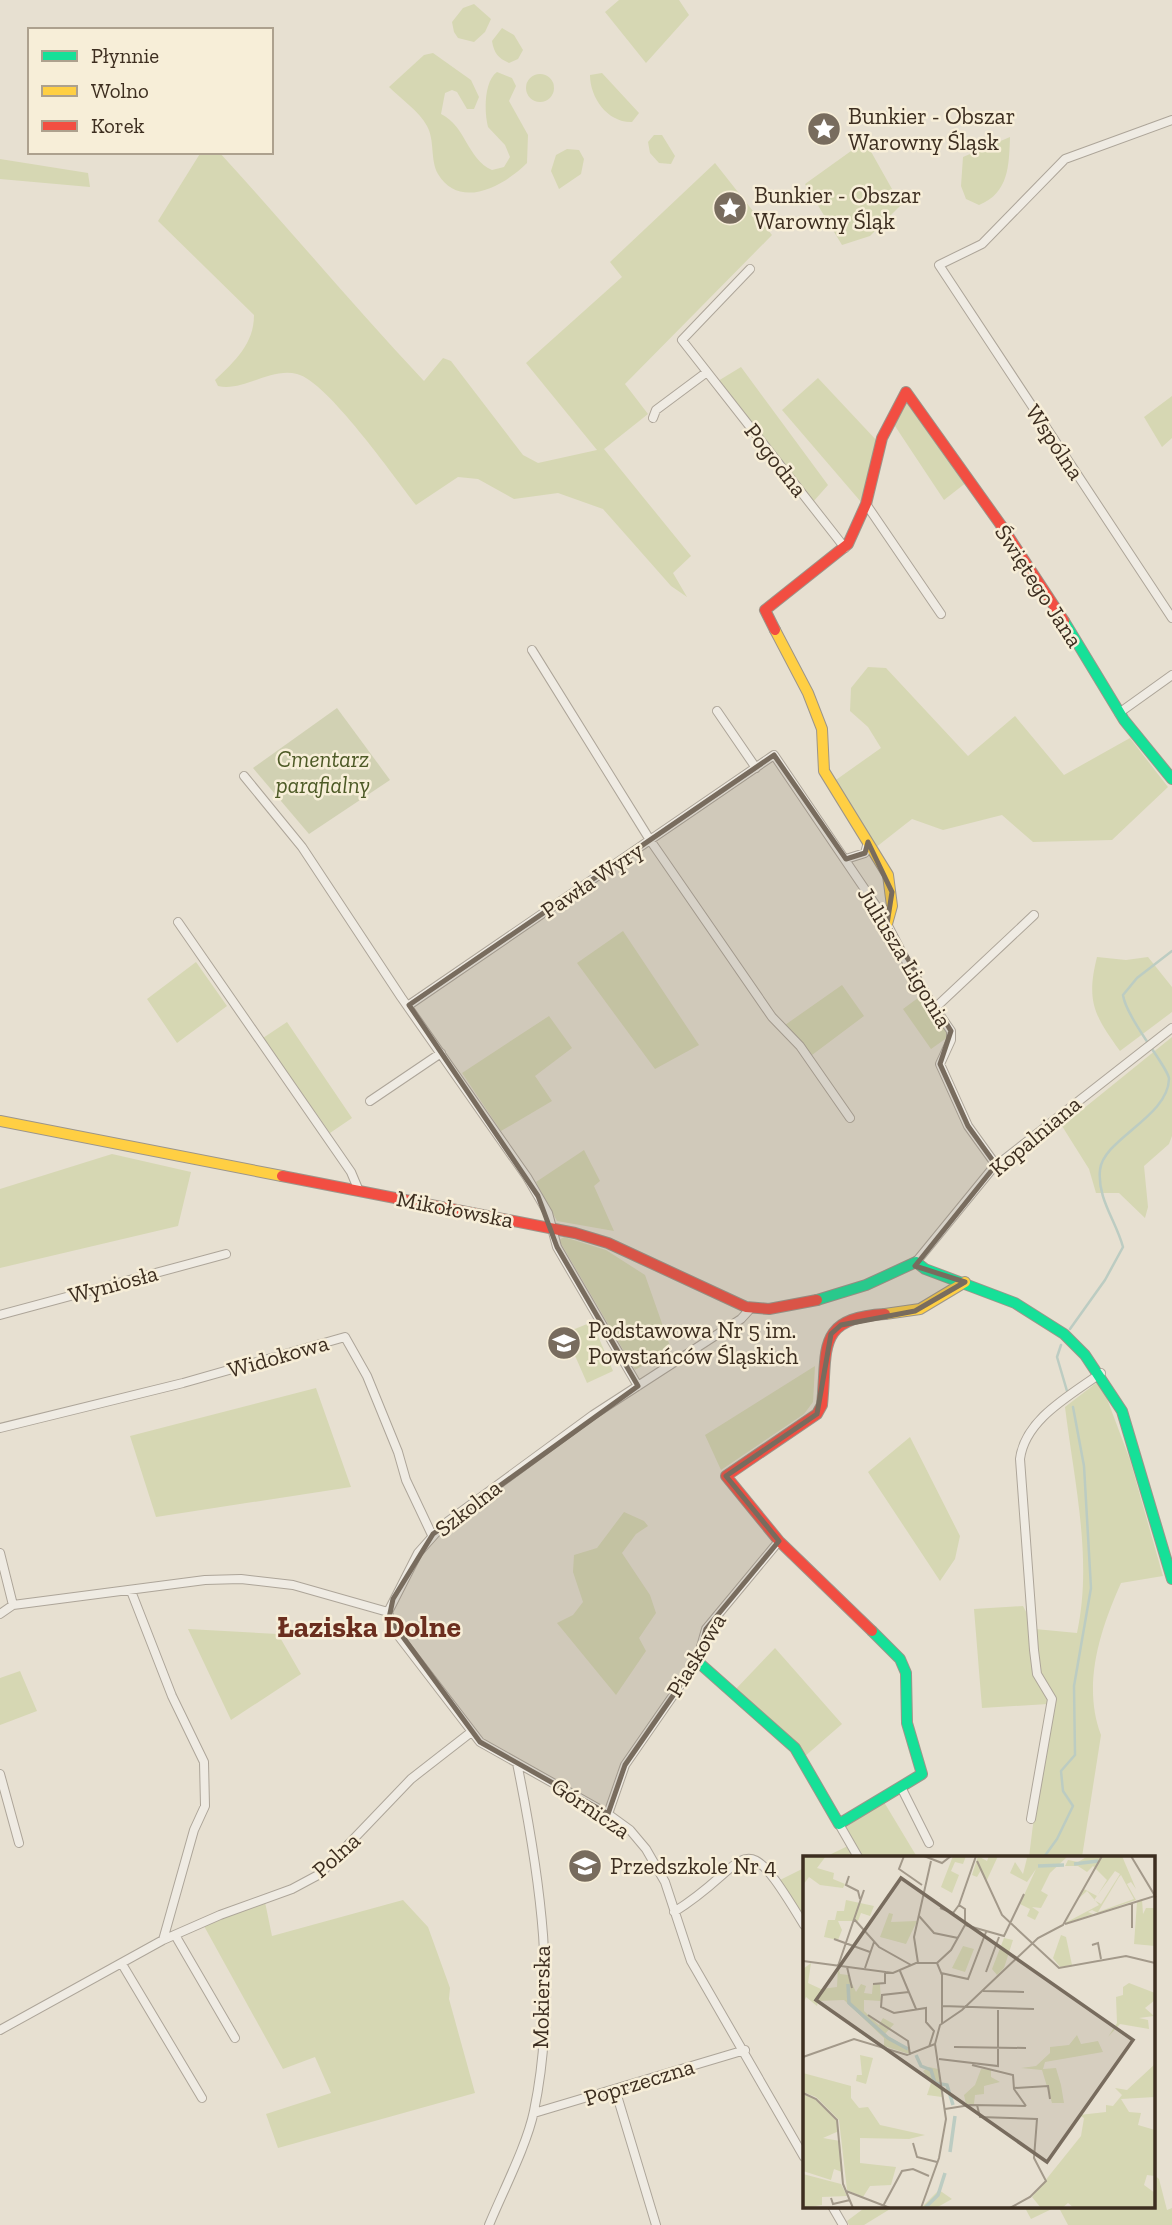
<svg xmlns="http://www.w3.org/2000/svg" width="1172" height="2225" viewBox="0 0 1172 2225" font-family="'Zilla Slab',serif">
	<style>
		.green { fill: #d6d7b3 }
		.cemetery { fill: #d1d1b3 }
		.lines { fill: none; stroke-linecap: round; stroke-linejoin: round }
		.stream { stroke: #bcccc2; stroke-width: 2.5 }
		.street-casing { stroke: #ada599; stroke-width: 10 }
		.fast-casing { stroke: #9c958a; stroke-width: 12 }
		.slow-casing { stroke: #9c958a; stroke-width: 12 }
		.jam-casing { stroke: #9c958a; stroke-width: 12 }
		.street { stroke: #efebe3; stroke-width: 8 }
		.fast { stroke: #16e098; stroke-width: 10 }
		.slow { stroke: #ffcf43; stroke-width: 10 }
		.jam { stroke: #f24e42; stroke-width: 10 }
		.marked { fill: #786c5e; fill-opacity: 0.2; stroke: #786c5e; stroke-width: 5; stroke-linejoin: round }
		.labels { text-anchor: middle; stroke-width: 5; stroke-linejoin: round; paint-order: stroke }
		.poi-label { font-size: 23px; fill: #3d2e20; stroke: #f7eed8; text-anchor: start }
		.street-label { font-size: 23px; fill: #3d2e20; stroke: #f7eed8 }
		.park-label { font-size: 23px; font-style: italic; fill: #4d5a26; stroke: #f7eed8 }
		.district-label { font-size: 30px; font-weight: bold; fill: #6b2e1e; stroke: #f7eed8 }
		.inset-river { fill: none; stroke: #bcccc2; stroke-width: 3.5 }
		.inset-road { fill: none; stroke: #a3998a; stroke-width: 2 }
		.view { fill: #786c5e; fill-opacity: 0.15; stroke: #786c5e; stroke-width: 3.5 }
		.inset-edge { fill: none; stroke: #3d2e20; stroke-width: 3.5 }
	</style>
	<rect width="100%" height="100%" fill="#e7e0d1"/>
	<!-- green -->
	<path class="green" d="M619,0H679L689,15L646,63L605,12Z
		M474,4L491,19L485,32L474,42L458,38L454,32L452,22L463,8Z
		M502,28L514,35L523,50L518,59L509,63C498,58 494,53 492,41Z
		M433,53L471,80L479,97L474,109H467L457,92L452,90L445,93L441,114C466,126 467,159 492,170L504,167L510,157L505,145L488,127C484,112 484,81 497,72L512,78L516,86L509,101L528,135L527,163C505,185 460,211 438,174C430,160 435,140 427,126C419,111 401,99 389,87L424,55Z
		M602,73L639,113L632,122C608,123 590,98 590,75Z
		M526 88a14 14 0 1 1 28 0a14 14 0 1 1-28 0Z
		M654,135H662L675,156L671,164L659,163L650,153L648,142Z
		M1010,137C1009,165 1009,193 979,205L966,199L961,186L963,157Z
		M865,141L901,205L870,236L842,245L805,184Z
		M567,149L579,150L584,159L581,174L559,189L551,171L556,155Z
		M201,152H219C289,228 353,306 424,381L443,358L451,361L523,455L538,463L597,450L526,363L622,277L610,262L715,163L772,235L625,384L648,414L604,449L691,556L673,573L687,597L671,586L603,509L558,493L514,499L478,479L458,477L416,505C394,477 327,381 297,374C271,367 243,392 218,386L215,380C235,361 254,344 254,315L158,221Z
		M0,159L88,173L90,187L0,179Z
		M741,367L828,485L813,502L718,381Z
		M818,378L878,442L861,502L782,410Z
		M1172,396V438L1162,447L1144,417Z
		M906,398L967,482L944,500L893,423Z
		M868,667L886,668L968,756L1015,716L1064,775L1130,738L1168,787L1112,840L1033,842L1002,815L943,830L912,819L875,848L833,782L881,748L868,727L850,711L851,688Z
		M623,931L699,1045L655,1069L577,963Z
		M1097,957L1126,960L1148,957L1172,987V1012L1120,1051C1094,1015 1086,1001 1097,957Z
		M196,962L227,1006L177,1043L147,999Z
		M842,985L864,1016L812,1055L785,1025Z
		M922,995L947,1030L948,1037L931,1049L903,1009Z
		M549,1016L572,1048L535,1076L552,1101L501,1131L462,1073Z
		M287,1022L352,1118L330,1133L263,1038Z
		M1172,1037V1136L1169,1144L1144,1166L1148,1207L1145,1218L1119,1193H1096L1089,1169L1062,1126Z
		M584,1150L600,1181L594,1186L614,1231L557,1221L536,1182Z
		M112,1154L191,1172L178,1226L0,1268V1189Z
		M564,1237L606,1250L645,1275L671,1349L635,1370L559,1240Z
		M592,1322L613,1371L587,1383L565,1333Z
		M815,1366L813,1402L804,1414L721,1470L705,1435Z
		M1100,1380L1130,1460L1163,1576L1121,1583C1100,1630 1082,1685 1101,1735L1082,1857H1029L1048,1704L982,1708L974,1609L1023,1606L1035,1629L1077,1633C1093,1560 1074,1481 1065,1407Z
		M316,1388L351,1487L156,1517L130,1436Z
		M910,1437L960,1536L955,1559L940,1581L868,1472Z
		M624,1512L644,1521L648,1526L636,1534L622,1553L650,1595L656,1613L639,1638L646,1651L616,1695L557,1623L573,1615L583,1602L573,1572L574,1555L597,1548Z
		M188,1629L278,1634L301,1674L231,1720Z
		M775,1648L842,1724L804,1757L733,1692Z
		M20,1671L37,1711L0,1725V1678Z
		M884,1802L917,1857H825L850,1845L842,1830Z
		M804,1868V1928L776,1882Z
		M403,1900L428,1927L450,1988L449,1999L475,2093L278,2148L266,2114L331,2093L315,2057L283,2069L204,1926L265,1902L272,1936Z
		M1153,2174L1159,2179L1167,2210L1172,2208V2225H1068L1058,2206L1031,2219L1024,2206H1153Z
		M867,2206H895L864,2225H849L847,2221Z"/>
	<!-- cemetery -->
	<path class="cemetery" d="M337,708L390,780L309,834L253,768Z"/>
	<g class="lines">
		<!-- stream -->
		<path class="stream" d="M1070,1329L1105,1280L1123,1247C1116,1221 1097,1198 1100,1170C1103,1139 1168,1117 1169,1079C1170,1070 1126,1018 1123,995L1137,978L1172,951
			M1061,1345L1057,1357L1067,1391
			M1044,1857L1057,1839L1073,1806L1063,1791L1061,1771L1075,1755L1074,1686L1091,1588L1084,1466L1073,1407"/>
		<!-- street casing -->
		<g class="street-casing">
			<path id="street" d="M1172,120L1065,159L982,244L939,265L1172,618
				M750,269L682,340L845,548
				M653,418L656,410L707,372
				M866,504L941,614
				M532,650L650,840L772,1017L800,1046L850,1118
				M717,711L756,768
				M1119,713L1172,675
				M244,776L302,847L401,997L527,1177L548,1213L557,1247L638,1386
				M846,859L865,853L868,842
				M178,922L351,1172L359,1191
				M409,1005L774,755L883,916L917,982L951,1031V1040L940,1064L968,1126L996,1165
				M935,1008L1034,915
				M370,1101L441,1053
				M916,1262L992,1169L1172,1028
				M0,1315L226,1254
				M0,1428L183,1383L345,1337L367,1376L398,1452L406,1480L432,1535
				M0,1553L13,1605
				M131,1591L172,1696L204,1762L205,1806L194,1830L163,1940
				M388,1612L394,1630L480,1742L608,1814L630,1830L646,1849L665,1882L691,1961L804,2157
				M388,1612L418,1553L443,1525L593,1415L741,1319L751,1308
				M0,1614L13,1605L205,1580L241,1579L293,1585L388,1612
				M0,1774L19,1843
				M901,1787L929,1843
				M608,1814L625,1765L697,1661L706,1629L779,1541
				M1031,1819L1052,1699L1037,1674L1034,1650L1020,1459C1025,1419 1071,1395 1101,1373
				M839,1824L858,1857
				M674,1912C754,1863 738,1816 804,1925
				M175,1935L235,2038
				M122,1964L202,2098
				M0,2030L163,1940L220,1915L292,1889L320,1874L411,1779L470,1733
				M615,2089L656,2225
				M534,2113L745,2050
				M832,2206L843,2225
				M489,2225C503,2191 527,2145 534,2111C558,1996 540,1876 517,1763"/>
		</g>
		<!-- fast casing -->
		<g class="fast-casing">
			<path id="fast" d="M1064,621L1124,720L1172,779
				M817,1300L866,1285L916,1262L925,1269L1015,1303L1064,1334L1085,1355L1122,1411L1172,1579
				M697,1661L795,1748L839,1824L922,1774L907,1723L906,1673L900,1659L872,1631"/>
		</g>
		<!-- slow casing -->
		<g class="slow-casing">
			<path id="slow" d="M775,630L808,693L822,729L824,771L888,875L892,906L887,924
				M0,1121L282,1176
				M885,1314L920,1309L965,1282"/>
		</g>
		<!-- jam casing -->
		<g class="jam-casing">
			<path id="jam" d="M775,630L765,610L848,544L866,504L882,438L906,392L1003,528L1064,621
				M282,1176L575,1233L608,1243L746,1307L769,1309L817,1300
				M872,1631L779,1541L726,1476L817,1414L822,1405C828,1349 815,1318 885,1314"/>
		</g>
		<!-- street -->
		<use href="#street" class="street"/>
		<!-- fast -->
		<use href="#fast" class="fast"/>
		<!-- slow -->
		<use href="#slow" class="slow"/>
		<!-- jam -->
		<use href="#jam" class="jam"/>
	</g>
	<!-- marked area -->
	<path class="marked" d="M774,755L846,859L865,853L868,842L892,892L887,924L951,1031L940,1064L968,1126L996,1165L915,1266L965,1282L915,1311L841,1325L831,1334L817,1414L726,1476L779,1541L706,1629L697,1661L625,1765L608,1814L480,1742L389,1618L393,1599L433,1534L638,1386L557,1247L538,1196L409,1005Z"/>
	<!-- icons -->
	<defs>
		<g id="sight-disc" transform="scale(1.75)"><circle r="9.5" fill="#786c5e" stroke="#f7eed8"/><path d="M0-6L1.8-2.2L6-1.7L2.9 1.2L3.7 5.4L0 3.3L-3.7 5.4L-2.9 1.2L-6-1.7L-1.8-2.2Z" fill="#fff"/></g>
		<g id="school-disc" transform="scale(1.75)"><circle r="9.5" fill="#786c5e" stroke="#f7eed8"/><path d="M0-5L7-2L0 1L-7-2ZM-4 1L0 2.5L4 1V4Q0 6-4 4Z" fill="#fff"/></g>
	</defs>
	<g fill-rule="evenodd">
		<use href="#sight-disc" x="824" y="129"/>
		<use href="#sight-disc" x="730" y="208"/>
		<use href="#school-disc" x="564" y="1343"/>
		<use href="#school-disc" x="585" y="1866"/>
	</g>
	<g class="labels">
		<!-- poi labels -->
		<g class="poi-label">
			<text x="848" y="124">Bunkier - Obszar<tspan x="848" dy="26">Warowny Śląsk</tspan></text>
			<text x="754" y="203">Bunkier - Obszar<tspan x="754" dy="26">Warowny Śląk</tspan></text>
			<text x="588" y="1338">Podstawowa Nr 5 im.<tspan x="588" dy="26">Powstańców Śląskich</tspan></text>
			<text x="610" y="1874">Przedszkole Nr 4</text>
		</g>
		<!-- street labels -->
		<g class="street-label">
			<text transform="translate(1055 442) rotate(56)" y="8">Wspólna</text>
			<text transform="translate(776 460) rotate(52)" y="8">Pogodna</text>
			<text transform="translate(1039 586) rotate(57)" y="8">Świętego Jana</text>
			<text transform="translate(592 880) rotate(-34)" y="8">Pawła Wyry</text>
			<text transform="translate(905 957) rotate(59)" y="8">Juliusza Ligonia</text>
			<text transform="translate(1035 1136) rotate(-40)" y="8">Kopalniana</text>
			<text transform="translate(455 1209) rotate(11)" y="8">Mikołowska</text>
			<text transform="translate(113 1284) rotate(-15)" y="8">Wyniosła</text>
			<text transform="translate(278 1356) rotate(-16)" y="8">Widokowa</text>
			<text transform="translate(468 1508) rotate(-38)" y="8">Szkolna</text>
			<text transform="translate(696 1655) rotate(-59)" y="8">Piaskowa</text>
			<text transform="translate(591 1808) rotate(34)" y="8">Górnicza</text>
			<text transform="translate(336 1855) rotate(-42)" y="8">Polna</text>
			<text transform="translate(541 1997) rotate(-89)" y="8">Mokierska</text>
			<text transform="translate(639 2082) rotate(-17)" y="8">Poprzeczna</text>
		</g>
		<!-- park labels -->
		<g class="park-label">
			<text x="323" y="767">Cmentarz<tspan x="323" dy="26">parafialny</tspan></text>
		</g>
		<!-- district labels -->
		<g class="district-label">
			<text x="369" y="1637">Łaziska Dolne</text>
		</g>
	</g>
	<!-- overview -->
	<g transform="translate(803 1856)">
		<rect width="352" height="352" fill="#e7e0d1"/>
		<path d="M0,0H23L14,12L31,17L30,23L42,28L40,32L17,29L6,21L0,29ZM150,0H163L160,8L152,6L148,15L156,19L149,37L138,31ZM175,0L184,5L186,0H195L183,26L178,14L174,21L169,19ZM218,0H265L247,17L238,35L245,39L238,52L229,51L236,56L232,64L224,60L227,53L217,48L233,13L224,26L207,17L212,6L220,18L224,2ZM285,0H319L333,33L328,26L324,28L333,44L295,57L289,54L285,56L290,58L263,67L268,56L264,66L296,49L284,35L275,43L281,33L294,40L304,24L290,10L284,16L275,10H262L265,4L275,6ZM312,15L317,18L298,48L291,44ZM318,19L331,43L295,56L316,21ZM339,43L340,58L343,52H352V90L331,88L334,46ZM43,44L71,50L67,60L58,57L55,65H35L39,74L35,84L21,81L25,64H32L34,55H41ZM86,57L90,58L88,66L114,65L103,88L77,81ZM258,79L263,81L269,109L257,111L250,102ZM201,82L210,84L201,112L194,119L189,113ZM160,90L171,93L162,116L149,112ZM8,107L5,127L18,133L34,131L35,110L37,118L45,119L53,136L58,128L63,130L61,137L69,138L70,127L77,128L78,145L61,144V155L76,169L80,162L91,168L82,178L106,193V198L81,190V182L41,144L15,145L14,150L3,141L0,149V113ZM326,127L352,137V144L342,152L351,160L336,162L345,164L346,173L317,168L305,181L314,167L313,141L320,139V131ZM274,179L278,188L295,185L300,196L242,206L240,213L253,212L258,229L261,247H249L239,214L218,212L233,210L247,197V191L266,189ZM57,199L70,202L63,228L53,225L54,219H59ZM352,208V241L318,243L326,256L338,257L335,269L352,274V320L344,319L341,329L352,337V352H271L265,347L259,352H238L229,341L278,280L281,262L276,259L303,256V249L310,250L319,239L312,232L324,234ZM126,211L135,213L139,241L124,239L128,227L120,215ZM178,213L188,214V221L197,226L181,230V238L172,239L171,248H163L161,239L172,229ZM0,217L48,230V242L56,252L65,251L77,269L122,279L106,283L57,282V307L93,311L88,329L67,330L60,341L44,334L36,264L13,241L0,236ZM0,238L12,243L34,265L36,275L20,282L37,285L39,316L31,313L28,324L0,315ZM0,318L38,328L44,340L19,341V349L0,352ZM136,334L149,343L133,352H118Z" fill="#d6d7b3" fill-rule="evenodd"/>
		<path class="inset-river" d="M271,8L295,5M235,10L261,9M45,128L46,147L85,182L105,193M113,199L118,210L128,214L132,227L144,229L150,249M147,296L152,260M122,352L135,339L142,317"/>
		<path class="inset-road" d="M101,0L96,13L119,29M121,0L139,7L148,0M174,5L199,59L256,112L323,100L352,107M46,20L43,29L55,35L57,43M137,52L150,57L156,49M116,60L131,77L155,82M51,63L76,91L108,109M262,68L352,40L328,0M162,69L201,80L221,38M329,72V47M31,83L67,96M289,89L295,87L298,103M0,105L90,117L113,107H134M115,107L111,81L128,5M134,107L148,94L162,69V53L156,49L173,0M134,107L139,119V167M35,110L61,34M44,111L49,132M62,112L71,86M97,115L113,153M183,116L196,81M138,117L165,123L183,76M70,128L82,127V115M180,135L221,136M106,136L79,139L78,151L91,157L123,152V166L131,175L126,191M139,150L231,153M65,159L105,185L107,199M151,191L223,192M0,201L51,183L104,199L132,188M136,203L195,210V154M169,209L210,219L211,233L223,250M211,232L245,230L247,243M0,237L13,243L34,264L40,328L50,352M174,249L177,261L234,263L231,302L243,325L227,341L207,352M142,253L167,249L223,250M110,287L114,301L134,306M43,335L87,352M28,342L30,348L47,344M79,352L99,315L110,313L126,320M118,352L136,302L143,263L132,188L137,169L159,154L235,82L260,69L299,0"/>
		<path class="view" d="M98,22L330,184L244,306L13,144Z"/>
		<rect width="352" height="352" class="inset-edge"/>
	</g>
	<!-- legend -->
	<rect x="28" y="28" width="245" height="126" fill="#f7eed8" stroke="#ada18e" stroke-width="2"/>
	<rect x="42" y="51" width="35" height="10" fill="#16e098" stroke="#ada18e" stroke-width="2"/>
	<text x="91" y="63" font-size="21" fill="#3d2e20">Płynnie</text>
	<rect x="42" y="86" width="35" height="10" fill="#ffcf43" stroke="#ada18e" stroke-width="2"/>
	<text x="91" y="98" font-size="21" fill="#3d2e20">Wolno</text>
	<rect x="42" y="121" width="35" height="10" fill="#f24e42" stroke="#ada18e" stroke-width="2"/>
	<text x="91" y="133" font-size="21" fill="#3d2e20">Korek</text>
</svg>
